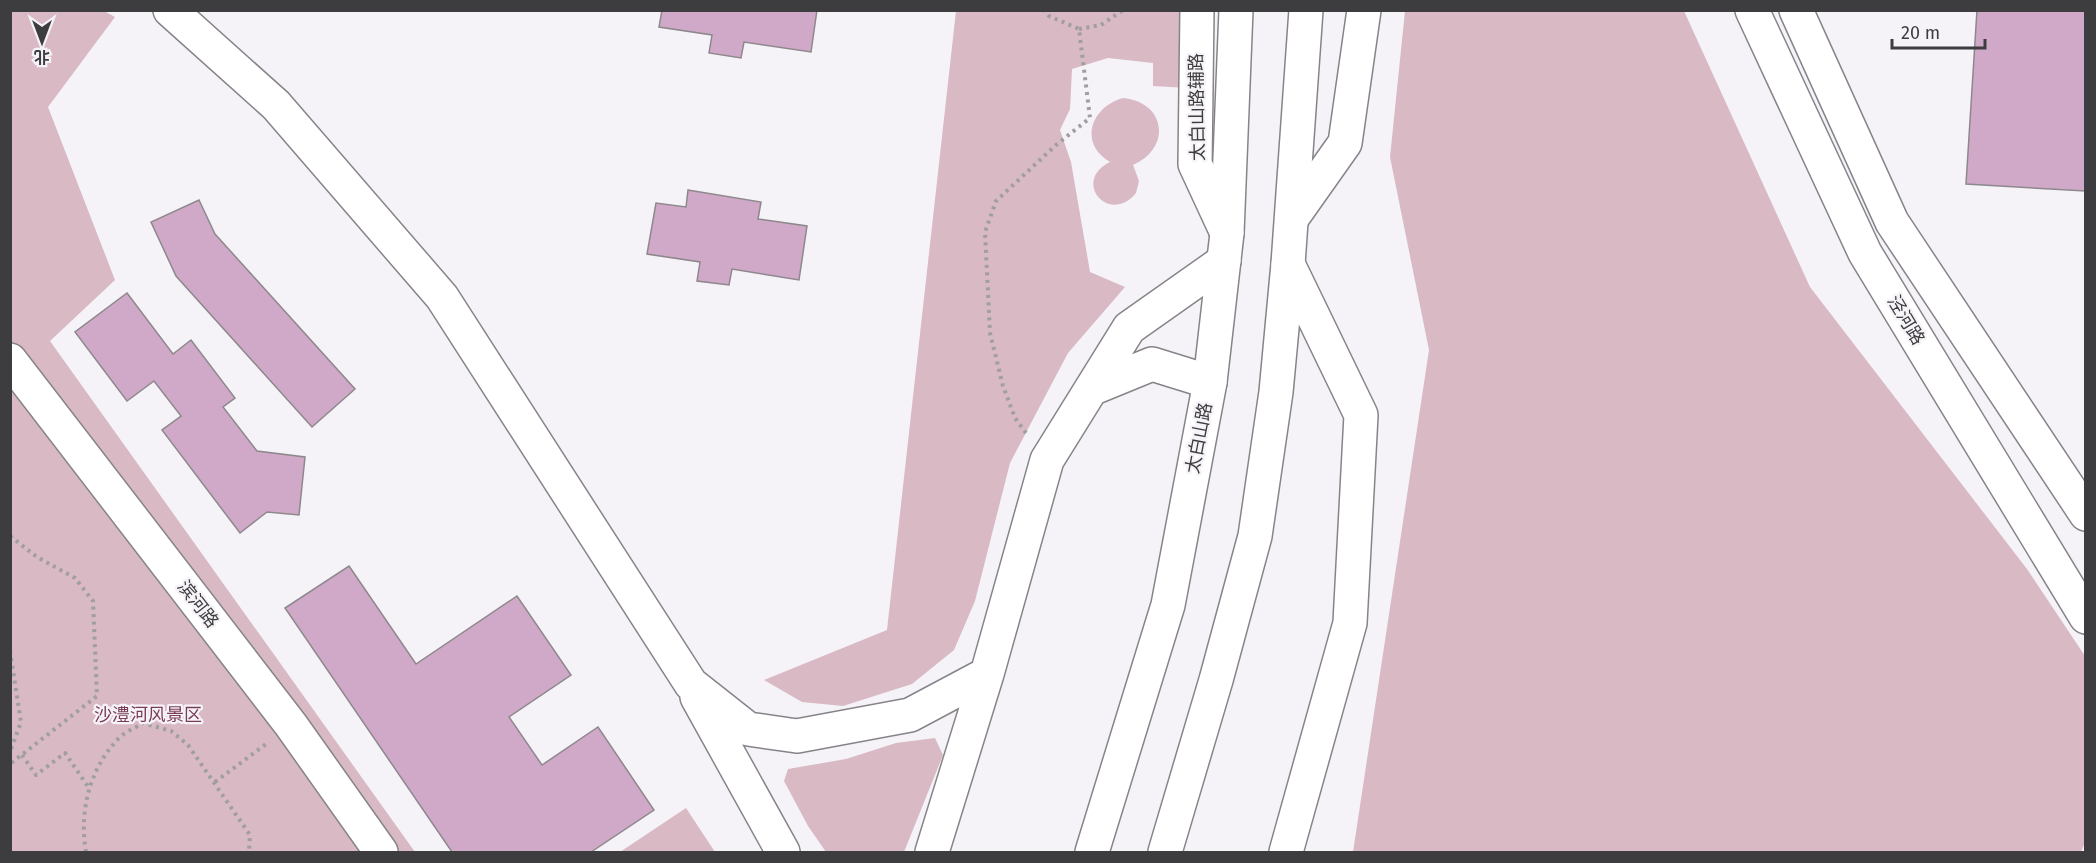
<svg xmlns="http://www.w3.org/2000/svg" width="2096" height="863" viewBox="0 0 2096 863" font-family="'Fira Sans','Noto Sans SC',sans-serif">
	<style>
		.green { fill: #d8b9c4 }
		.building { fill: #d0a8c8; stroke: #8d888c; stroke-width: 1.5 }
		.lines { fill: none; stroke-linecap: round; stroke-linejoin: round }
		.minor-casing { stroke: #878489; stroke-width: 36 }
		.major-casing { stroke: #878489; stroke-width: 36 }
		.path { stroke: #a09ea1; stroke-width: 4; stroke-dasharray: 3 4.5; stroke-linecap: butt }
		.minor { stroke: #fff; stroke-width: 33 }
		.major { stroke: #fff; stroke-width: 33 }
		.labels { text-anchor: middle; stroke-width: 4.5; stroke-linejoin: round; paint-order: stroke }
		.street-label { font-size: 18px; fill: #3d3c3e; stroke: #f6f3f8 }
		.park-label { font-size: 18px; fill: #7b3c57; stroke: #f6f3f8 }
	</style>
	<rect width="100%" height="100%" fill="#f6f3f8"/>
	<!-- green -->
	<path class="green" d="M10,11H104L115,17L48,107L115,280L50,341L415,852H11Z
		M956,11H1189L1188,88L1153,86V63L1108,58L1072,69L1070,109L1060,130L1071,162L1090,272L1125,287L1068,353L1010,463L975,601L954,650L912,684L843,706L802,702L764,680L887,630Z
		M1405,11H1684L1810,287L2027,569L2085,656L2086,840L2081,852H1353L1429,350L1390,157Z
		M1123,98C1166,102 1172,148 1133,165L1139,181L1136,193C1109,226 1071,181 1110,162C1078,143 1091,107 1123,98Z
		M935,738L943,755L904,852H826L808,826L784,781L788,769L846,759L896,743Z
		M686,808L715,852H620Z"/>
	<!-- building -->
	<path class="building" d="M662,10H817L811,52L744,42L741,58L709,53L712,35L659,27Z
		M1977,10H2086L2085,191L1966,184Z
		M688,190L761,202L758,219L807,226L799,280L732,269L729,285L697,281L700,262L647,254L656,203L686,207Z
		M199,200L215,234L355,389L312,427L176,276L151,222Z
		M127,293L173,354L191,340L235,398L223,407L257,451L305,457L299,515L267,512L240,533L162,430L181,416L154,381L127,401L75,332Z
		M349,566L416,664L517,596L571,675L509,717L542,765L598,727L654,810L591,852H452L285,608Z"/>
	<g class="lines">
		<!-- minor casing -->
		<g class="minor-casing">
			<path id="minor" d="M170,10L276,105L442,297L691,684L748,729L797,736L910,715L987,674L1047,460L1129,328L1224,261
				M1197,10L1195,164L1227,233
				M1752,10L1865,253L2086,617
				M1796,10L1892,222L2086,514
				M1292,218L1345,143L1364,10
				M10,360L291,725L381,852
				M1091,389L1152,364L1210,382
				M697,697L783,852
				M932,852L987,674
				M1286,852L1350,623L1361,415L1288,264"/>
		</g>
		<!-- major casing -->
		<g class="major-casing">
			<path id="major" d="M1092,852L1168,605L1210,382L1227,233L1236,10
				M1165,852L1216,680L1255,536L1276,392L1288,264L1306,10"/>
		</g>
		<!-- path -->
		<path class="path" d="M1079,29L1101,25L1123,10
			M1026,433L1015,418L1003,386L990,333L985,232L996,201L1056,145L1090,118L1079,29L1049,16L1044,10
			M10,536L37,557L75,578L93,601L97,696L10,764
			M10,651L21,722L10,752
			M22,755L36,775L65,753L89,788
			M215,782L266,744
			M86,852C79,812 89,769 119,738C125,732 135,728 143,723L171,731L188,745L250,835L249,852"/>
		<!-- minor -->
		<use href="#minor" class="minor"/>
		<!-- major -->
		<use href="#major" class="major"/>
	</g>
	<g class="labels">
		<!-- street labels -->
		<g class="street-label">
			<text transform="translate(1197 107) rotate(-91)" y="6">太白山路辅路</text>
			<text transform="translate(1906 320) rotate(59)" y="6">泾河路</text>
			<text transform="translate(1199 438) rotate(-79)" y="6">太白山路</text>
			<text transform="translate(198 604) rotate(52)" y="6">滨河路</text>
		</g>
		<!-- park labels -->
		<g class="park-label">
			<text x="148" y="721">沙澧河风景区</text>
		</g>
	</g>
	<!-- border -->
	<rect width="2096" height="863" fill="none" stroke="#3d3c3e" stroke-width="24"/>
	<!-- north arrow -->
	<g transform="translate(42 42) rotate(180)" stroke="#f6f3f8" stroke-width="4.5" paint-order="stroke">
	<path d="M0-4.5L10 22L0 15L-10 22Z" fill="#3d3c3e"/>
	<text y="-9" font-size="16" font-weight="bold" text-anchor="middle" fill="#3d3c3e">北</text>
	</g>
	<!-- scale -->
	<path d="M1892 39v9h93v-9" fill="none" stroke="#3d3c3e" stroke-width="3"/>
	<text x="1901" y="39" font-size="18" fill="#3d3c3e" stroke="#f6f3f8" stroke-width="4.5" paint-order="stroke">20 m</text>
</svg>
